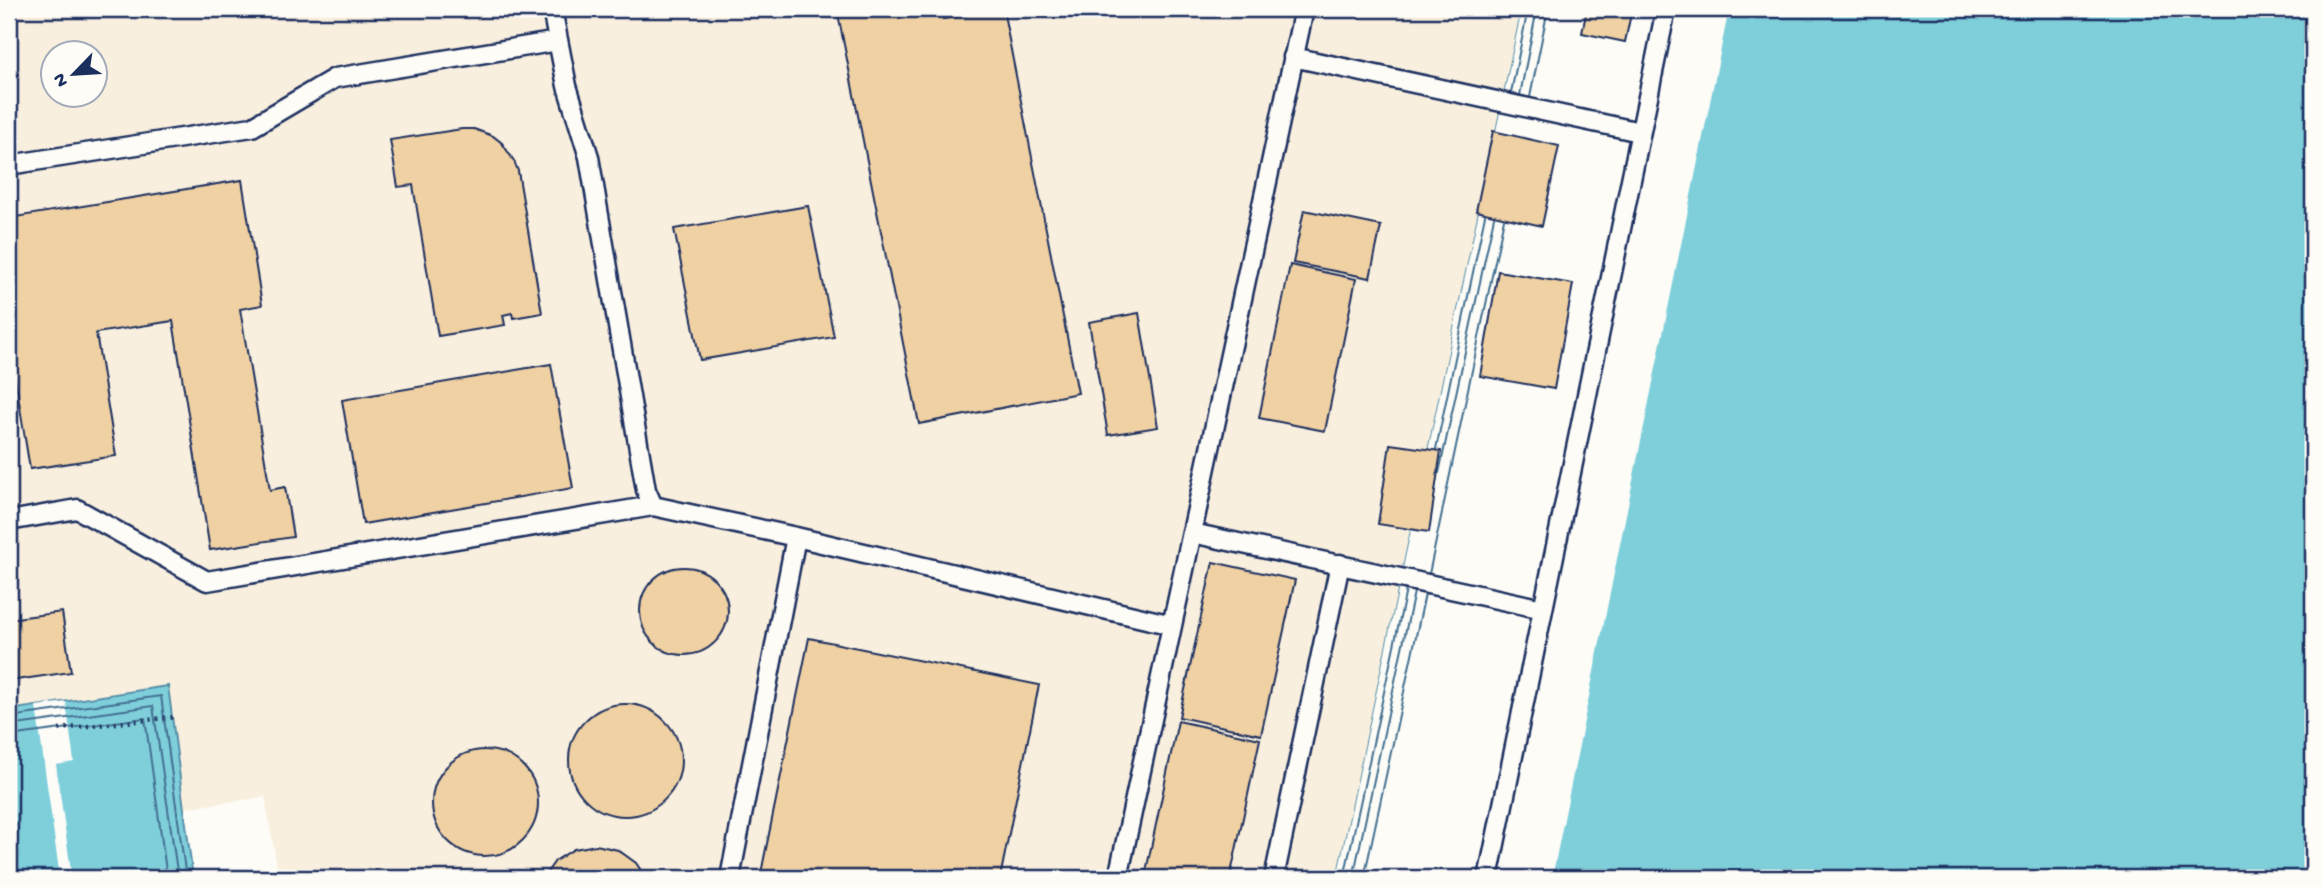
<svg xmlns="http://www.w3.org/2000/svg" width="2322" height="887" viewBox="0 0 2322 887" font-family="'Gochi Hand',sans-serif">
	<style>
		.built { fill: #f9efde; fill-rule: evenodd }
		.water { fill: #7fcfdb; stroke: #578fa9; stroke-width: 2 }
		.pier { fill: #fdfcf7 }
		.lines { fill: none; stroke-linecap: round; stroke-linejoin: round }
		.shore { stroke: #436f90; stroke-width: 2 }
		.building { fill: #f0d1a3; stroke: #1b2f5e; stroke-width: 2 }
		.service-casing { stroke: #1b2f5e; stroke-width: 23 }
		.path { stroke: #1b2f5e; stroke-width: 4.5; stroke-dasharray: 2 5; stroke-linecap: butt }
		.service { stroke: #fdfcf7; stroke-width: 18 }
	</style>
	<rect width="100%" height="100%" fill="#fdfcf7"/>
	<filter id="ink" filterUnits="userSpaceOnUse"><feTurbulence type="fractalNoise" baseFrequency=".0143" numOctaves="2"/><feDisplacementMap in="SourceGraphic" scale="14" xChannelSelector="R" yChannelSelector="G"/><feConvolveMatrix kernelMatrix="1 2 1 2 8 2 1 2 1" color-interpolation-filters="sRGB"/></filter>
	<g filter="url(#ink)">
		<!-- built -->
		<path class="built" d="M9,9H1729L1552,878H279L265,797L184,808L167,686L9,710ZM52,52H94V94H52Z"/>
		<!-- water -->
		<path class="water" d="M1522,9H2313V878H1337Z
			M168,686L193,878H9V710Z"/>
		<!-- pier -->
		<path class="pier" d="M1522,9H1729L1552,878H1337Z
			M66,702L74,762L56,765L72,878H60L36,706Z"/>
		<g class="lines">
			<!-- shore -->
			<path class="shore" d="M1511,93L1528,9
				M1520,95L1537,9
				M1530,97L1548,9
				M1436,449L1485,215
				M1439,473L1494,217
				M1429,574L1504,219
				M9,717L161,696L186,878
				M9,726L153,706L178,878
				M9,736L145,718L167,878
				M1344,878L1406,590
				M1353,878L1414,592
				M1364,878L1425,594"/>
		</g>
		<!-- building -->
		<path class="building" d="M837,9H941L943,19L1003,9L1078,393L919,424Z
			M1587,9H1632L1625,42L1582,33Z
			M462,129H474L493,136L502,143L514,161L518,171L542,313L513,318L512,313L503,315L505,325L438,336L413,185L398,187L390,140Z
			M1493,131L1559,146L1542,226L1476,211Z
			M242,180L262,305L240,309L270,490L285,487L293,537L210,550L173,321L96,333L116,456L30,469L9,340V218Z
			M808,206L834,337L700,360L674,229Z
			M1304,210L1381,226L1370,278L1293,263Z
			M1290,265L1356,279L1325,431L1259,418Z
			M1498,271L1573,284L1554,389L1480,376Z
			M1139,313L1158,427L1108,435L1089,322Z
			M551,364L573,488L363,524L342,400Z
			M1390,444L1441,451L1429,532L1378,524Z
			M1213,562L1295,580L1261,735L1179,717Z
			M640 611a44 44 0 1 1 88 0a44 44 0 1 1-88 0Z
			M62,612L71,672L9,681V619Z
			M809,638L1039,685L1000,878H760Z
			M569 760a56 56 0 1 1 112 0a56 56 0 1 1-112 0Z
			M1178,721L1260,739L1230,878H1155L1145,876Z
			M432 803a53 53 0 1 1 106 0a53 53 0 1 1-106 0Z
			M596,845L618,850L636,863L646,878H543L555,861L574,849Z"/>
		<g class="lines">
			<!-- service casing -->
			<g class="service-casing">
				<path id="service" d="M552,9L567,86L589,157L646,490L653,506L796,537L1172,625
					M1293,57L1640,132
					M9,165L252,127L335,78L558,41
					M9,521L77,509L207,581L653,506
					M1192,533L1543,609
					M730,878L796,537
					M1118,878L1304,9
					M1274,878L1340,564
					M1488,878L1666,9"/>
			</g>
			<!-- path -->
			<path class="path" d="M59,729L176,717"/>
			<!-- service -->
			<use href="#service" class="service"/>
		</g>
	</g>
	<!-- margin -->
	<rect width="2322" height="887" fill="none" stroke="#fdfcf7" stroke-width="35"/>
	<rect x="18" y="18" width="2287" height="852" fill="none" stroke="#1b2f5e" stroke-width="2.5" filter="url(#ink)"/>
	<!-- north arrow -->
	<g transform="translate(74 74) rotate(245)"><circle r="33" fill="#fdfcf7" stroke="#a3aaba" stroke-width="2"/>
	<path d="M0-5L12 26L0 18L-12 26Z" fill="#1b2f5e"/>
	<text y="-10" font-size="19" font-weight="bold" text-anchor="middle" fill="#1b2f5e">N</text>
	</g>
</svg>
